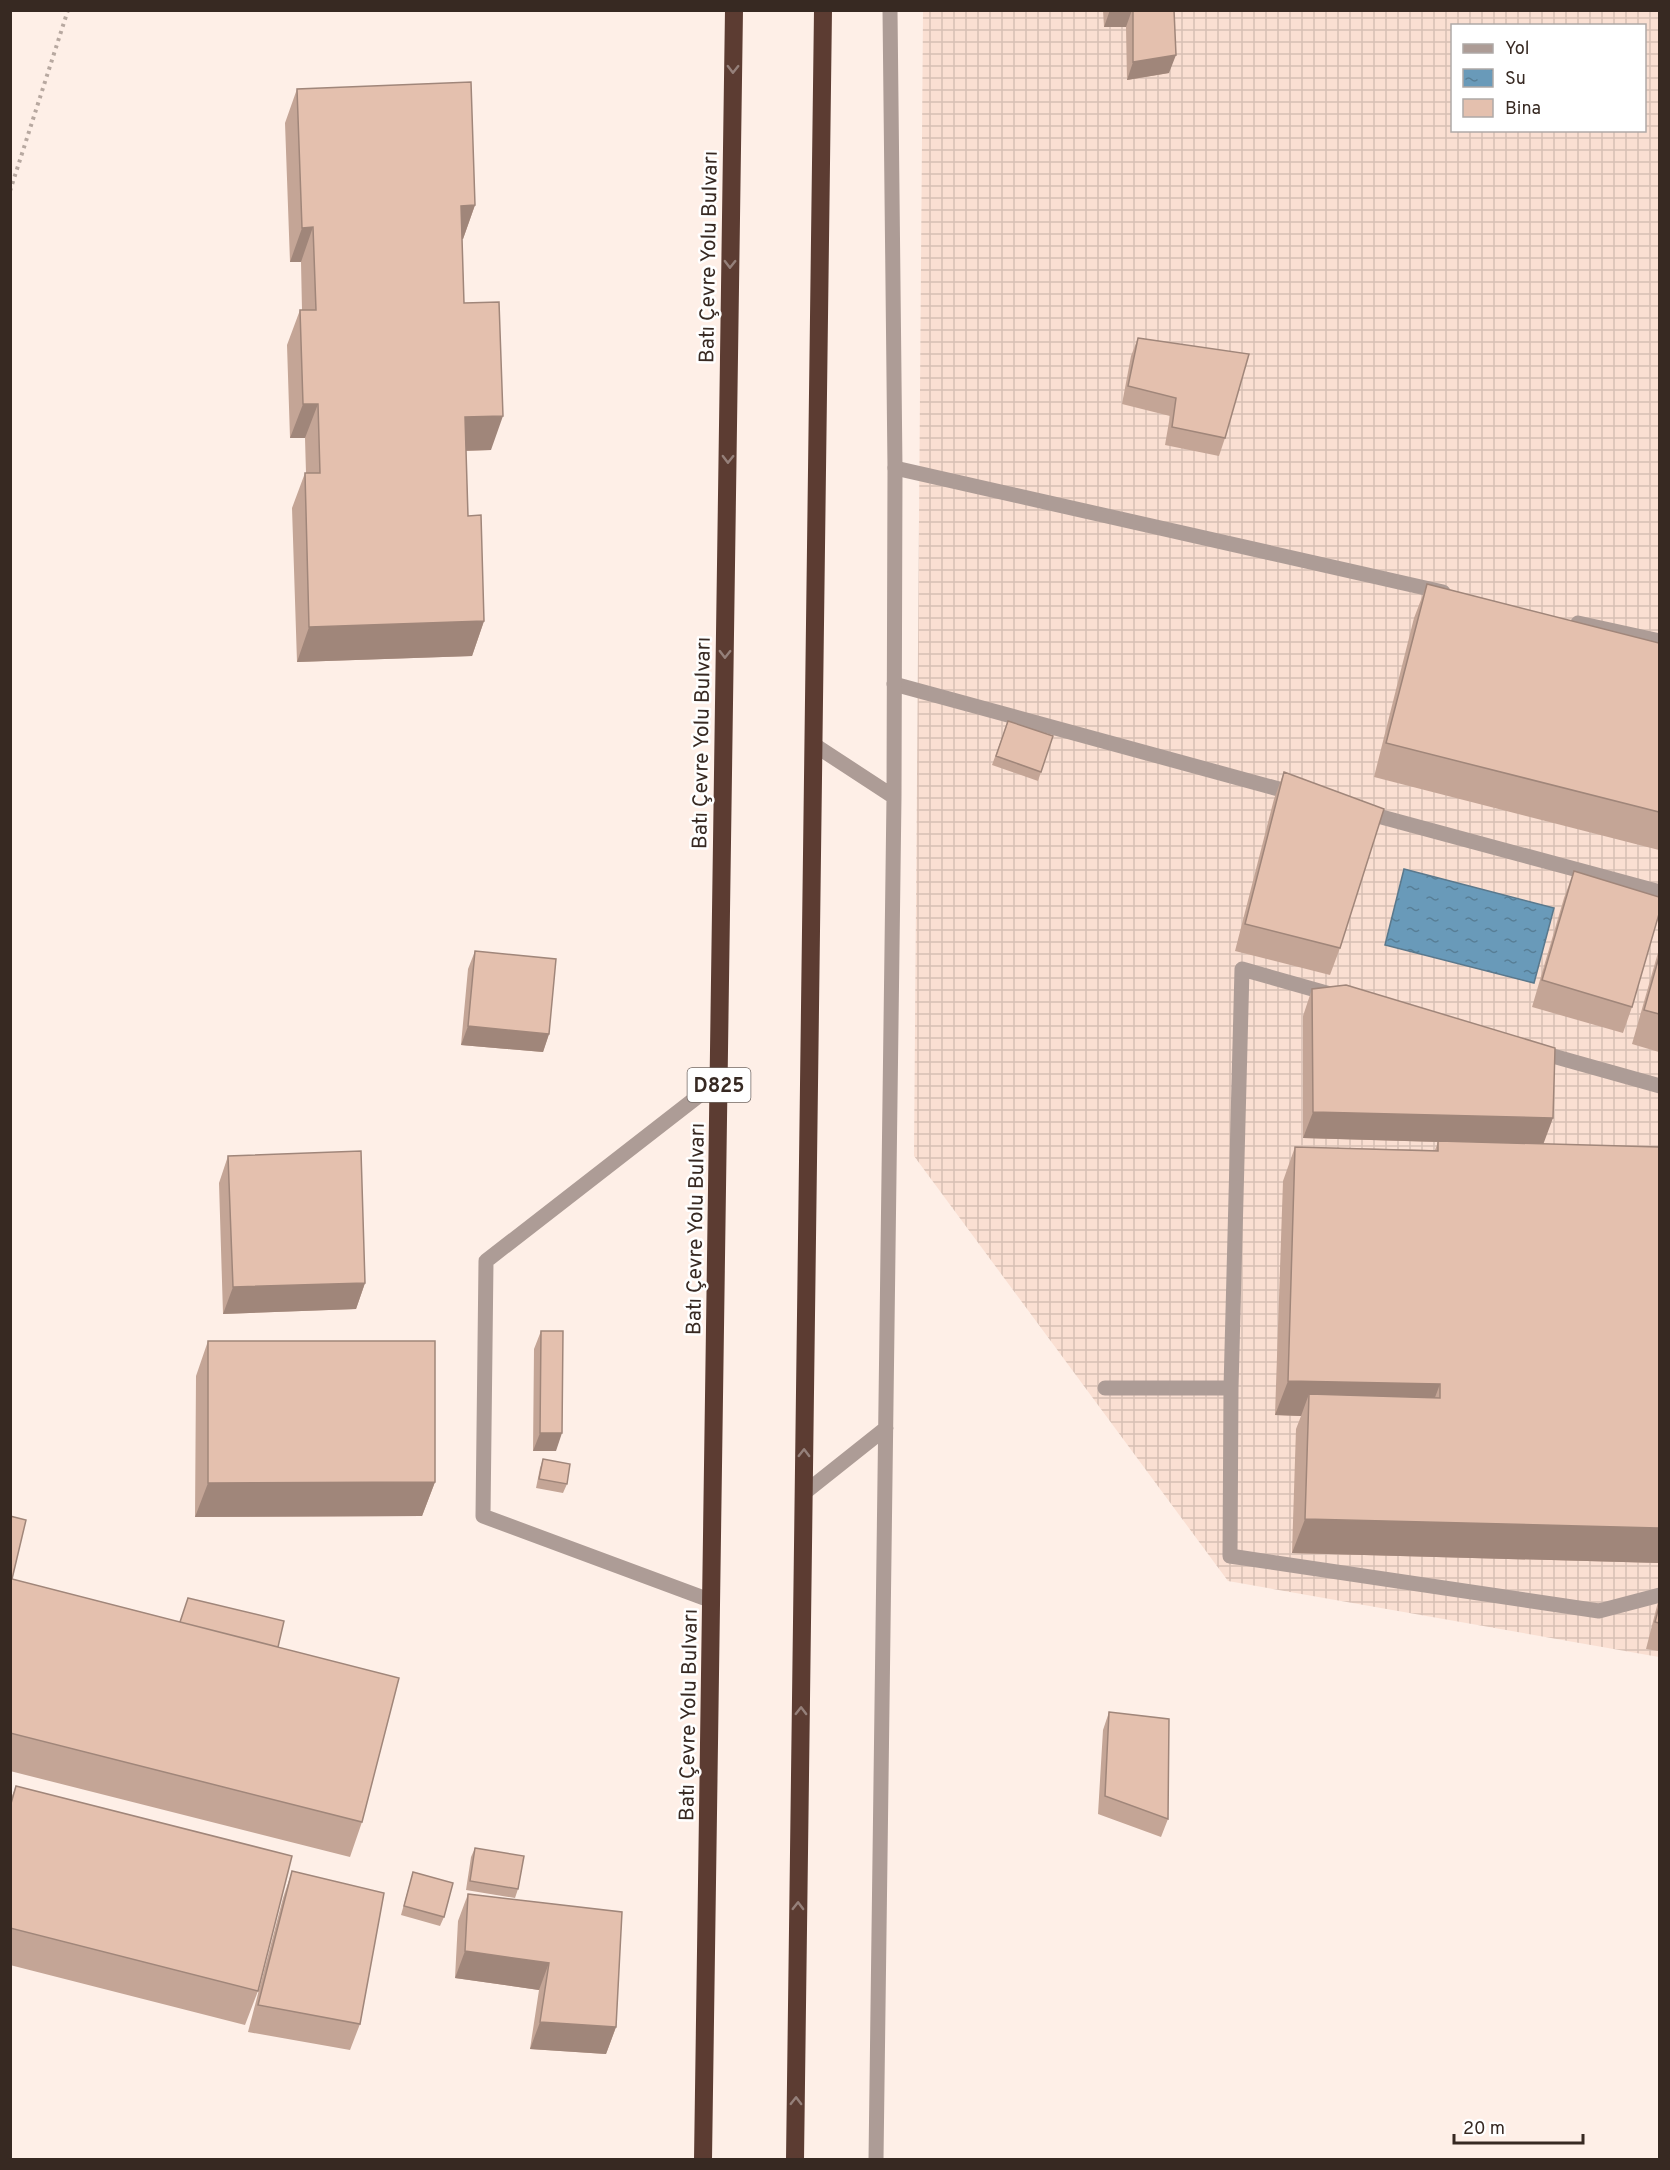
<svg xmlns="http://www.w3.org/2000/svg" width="1670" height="2170" viewBox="0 0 1670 2170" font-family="Overpass,sans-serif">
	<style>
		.industrial { fill: url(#industrial-grid); fill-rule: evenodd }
		.water { fill: url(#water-ripples); stroke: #5a788c; stroke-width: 1.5 }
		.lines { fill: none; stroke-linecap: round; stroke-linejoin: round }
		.path { stroke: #b7a8a0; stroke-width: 4; stroke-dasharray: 3 4.5; stroke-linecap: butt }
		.lane { stroke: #ad9c96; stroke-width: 15 }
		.street { stroke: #ad9c96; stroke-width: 15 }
		.highway { stroke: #5c3c32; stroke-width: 18 }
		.wall { fill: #c4a596 }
		.shaded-wall { fill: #a0867a }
		.building { fill: #e4c0ae; stroke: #a0867a; stroke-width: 1.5 }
		.oneway { stroke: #95807a }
		.labels { text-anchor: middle; stroke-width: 5; stroke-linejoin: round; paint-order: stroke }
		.shield { fill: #fff; stroke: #736964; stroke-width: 1.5 }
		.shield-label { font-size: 20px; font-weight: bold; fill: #372922 }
		.street-label { font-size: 21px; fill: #372922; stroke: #fff }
	</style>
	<defs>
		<pattern id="industrial-grid" width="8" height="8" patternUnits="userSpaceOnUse" patternTransform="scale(1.5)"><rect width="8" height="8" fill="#fadfd2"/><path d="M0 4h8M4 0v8" fill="none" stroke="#d7bfb4"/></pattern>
		<pattern id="water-ripples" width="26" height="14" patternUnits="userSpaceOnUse" patternTransform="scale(1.5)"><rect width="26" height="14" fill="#699ab9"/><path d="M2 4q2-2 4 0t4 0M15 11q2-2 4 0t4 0" fill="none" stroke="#577e96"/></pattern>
	</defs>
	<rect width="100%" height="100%" fill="#feefe7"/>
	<!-- industrial -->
	<path class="industrial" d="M923,11H1659V1657L1228,1581L914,1156ZM1452,26H1644V130H1452Z"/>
	<!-- water -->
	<path class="water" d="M1404,869L1554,908L1534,983L1385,945Z"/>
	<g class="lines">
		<!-- path -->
		<path class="path" d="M10,191L68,10"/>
		<!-- lane -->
		<path class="lane" d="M895,468L1443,592
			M1578,623L1660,641
			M894,684L1297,794
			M1363,812L1660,892
			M1330,994L1242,969L1231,1388L1230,1556L1599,1611L1660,1595
			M1535,1051L1660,1086
			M1105,1388H1231"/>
		<!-- street -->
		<path class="street" d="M813,744L894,797
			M803,1494L886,1428
			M712,1601L483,1516L486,1261L719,1080
			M876,2160L894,797L895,468L890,10"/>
		<!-- highway -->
		<path class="highway" d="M703,2160L734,10
			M795,2160L823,10"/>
	</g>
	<!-- wall -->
	<path class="wall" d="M1103,10H1174L1169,73L1127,80L1126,27H1104Z
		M297,89L475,205L463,239H462L464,303L491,450L466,451L468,516L484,621L472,656L297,662L292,508L305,473H306L305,438H290L287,345L300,310H302L301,262H290L285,123Z
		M1138,338L1225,438L1219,456L1165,445L1170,416L1122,404L1131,356Z
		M1427,584L1659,643V850L1374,777L1414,618Z
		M1008,721L1053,736L1038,781L992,765Z
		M1284,772L1340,948L1330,975L1235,951L1274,799Z
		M1574,871L1632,1007L1623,1033L1532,1007L1564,898Z
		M1659,949V1052L1632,1044Z
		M475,951L549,1034L543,1052L461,1045L468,969Z
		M1312,989L1543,1144L1659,1563L1292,1553L1296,1429L1301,1416L1275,1415L1283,1181L1295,1147L1435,1150L1438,1142L1303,1138V1016Z
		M228,1156L365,1283L356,1309L223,1314L219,1183Z
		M541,1331L556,1451H533L534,1349Z
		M208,1341L435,1482L422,1516L195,1517L196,1376Z
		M543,1459L567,1484L563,1493L536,1488L540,1468Z
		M10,1516L12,1579L180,1622L188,1598L278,1647L362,1822L350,1857L10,1771Z
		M1659,1598V1651L1646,1649Z
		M1109,1712L1168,1819L1161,1837L1098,1814L1103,1730Z
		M16,1786L258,1991L245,2025L10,1965V1801Z
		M475,1848L518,1889L515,1898L466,1890L471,1857Z
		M292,1871L360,2024L350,2050L248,2032L283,1898Z
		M413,1872L444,1917L440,1926L401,1915Z
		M468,1894L622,1912L616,2027L606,2054L530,2049L539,1990L455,1978L458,1921Z"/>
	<!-- shaded-wall -->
	<path class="shaded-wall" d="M1110,10H1132L1126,27H1104Z
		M1176,55L1169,73L1127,80L1133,62Z
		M475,205L463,239L448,240L461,206Z
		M313,227L301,262H290L302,228Z
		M303,404H318L305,438H290Z
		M503,416L491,450L452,451L465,417Z
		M484,621L472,656L297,662L309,627Z
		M468,1026L549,1034L543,1052L461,1045Z
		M1313,1112L1553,1118L1543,1145L1303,1138Z
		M365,1283L356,1309L223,1314L233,1287Z
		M1288,1381L1440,1384L1427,1419L1309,1394L1301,1416L1275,1415Z
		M540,1433H562L556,1451H533Z
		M435,1482L422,1516L195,1517L208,1483Z
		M1305,1519L1659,1528V1563L1292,1553Z
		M465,1951L549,1963L539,1990L455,1978Z
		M540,2022L616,2027L606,2054L530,2049Z"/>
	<!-- building -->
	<path class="building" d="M1133,10H1174L1176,55L1133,62Z
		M471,82L475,205L461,206L464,303L499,302L503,416L465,417L468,516L481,515L484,621L309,627L305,473H320L318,404H303L300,310H316L313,227L302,228L297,89Z
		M1138,338L1249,354L1225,438L1172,427L1176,398L1128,386Z
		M1427,584L1659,643V812L1386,743Z
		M1008,721L1053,736L1041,772L996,756Z
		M1284,772L1384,809L1340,948L1245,924Z
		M1574,871L1659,897V914L1632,1007L1542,980Z
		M475,951L556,959L549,1034L468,1026Z
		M1659,957V1014L1644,1010Z
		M1346,985L1555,1048L1553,1118L1313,1112L1312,989Z
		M1438,1141L1659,1147V1528L1305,1519L1309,1394L1440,1398V1384L1288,1381L1295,1147L1438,1151Z
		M361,1151L365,1283L233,1287L228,1156Z
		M541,1331H563L562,1433H540Z
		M208,1341H435V1482L208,1483Z
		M543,1459L570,1464L567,1484L539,1479Z
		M10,1516L26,1520L12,1579L399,1678L362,1822L10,1733Z
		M188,1598L284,1621L278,1647L180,1622Z
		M1659,1607V1623L1655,1622Z
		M1109,1712L1169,1719L1168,1819L1105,1796Z
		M16,1786L292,1856L258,1991L10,1928V1807Z
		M475,1848L524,1856L518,1889L470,1881Z
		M292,1871L384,1893L360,2024L258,2005Z
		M413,1872L453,1883L444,1917L404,1906Z
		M468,1894L622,1912L616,2027L540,2022L549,1963L465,1951Z"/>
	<!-- one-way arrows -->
	<defs><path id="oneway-chevron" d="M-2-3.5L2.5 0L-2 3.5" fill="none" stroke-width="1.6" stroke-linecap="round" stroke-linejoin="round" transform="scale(1.5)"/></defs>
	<g class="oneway">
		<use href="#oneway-chevron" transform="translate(733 69) rotate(91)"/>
		<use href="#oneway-chevron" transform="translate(730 264) rotate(91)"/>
		<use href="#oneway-chevron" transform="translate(728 459) rotate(91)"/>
		<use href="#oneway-chevron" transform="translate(725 654) rotate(91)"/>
		<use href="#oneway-chevron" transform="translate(804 1453) rotate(-89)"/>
		<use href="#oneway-chevron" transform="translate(801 1711) rotate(-89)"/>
		<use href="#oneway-chevron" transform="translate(798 1906) rotate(-89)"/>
		<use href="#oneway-chevron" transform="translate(796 2101) rotate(-89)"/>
	</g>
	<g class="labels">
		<!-- shield labels -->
		<rect class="shield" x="687.5" y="1068" width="63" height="34" rx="4.5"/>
		<g class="shield-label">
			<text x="719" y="1092">D825</text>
		</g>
		<!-- street labels -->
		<g class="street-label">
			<text transform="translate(708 257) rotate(-89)" y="7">Batı Çevre Yolu Bulvarı</text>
			<text transform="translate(701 743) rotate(-89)" y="7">Batı Çevre Yolu Bulvarı</text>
			<text transform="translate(695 1229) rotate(-89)" y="7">Batı Çevre Yolu Bulvarı</text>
			<text transform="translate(688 1715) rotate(-89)" y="7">Batı Çevre Yolu Bulvarı</text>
		</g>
	</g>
	<!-- border -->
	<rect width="1670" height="2170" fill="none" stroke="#372922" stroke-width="24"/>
	<!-- legend -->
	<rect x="1451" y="24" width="195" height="108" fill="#ffffff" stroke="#afa9a7" stroke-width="1.5"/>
	<rect x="1463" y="44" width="30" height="9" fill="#ad9c96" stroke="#afa9a7" stroke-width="1.5"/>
	<text x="1505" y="54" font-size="18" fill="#372922">Yol</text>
	<rect x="1463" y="69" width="30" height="18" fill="url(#water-ripples)" stroke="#afa9a7" stroke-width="1.5"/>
	<text x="1505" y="84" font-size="18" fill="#372922">Su</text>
	<rect x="1463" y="99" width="30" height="18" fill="#e4c0ae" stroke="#afa9a7" stroke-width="1.5"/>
	<text x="1505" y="114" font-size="18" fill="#372922">Bina</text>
	<!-- scale -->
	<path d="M1454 2134v9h129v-9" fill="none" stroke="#372922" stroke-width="3"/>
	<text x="1463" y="2134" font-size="18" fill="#372922" stroke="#ffffff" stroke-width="4.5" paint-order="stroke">20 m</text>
</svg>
